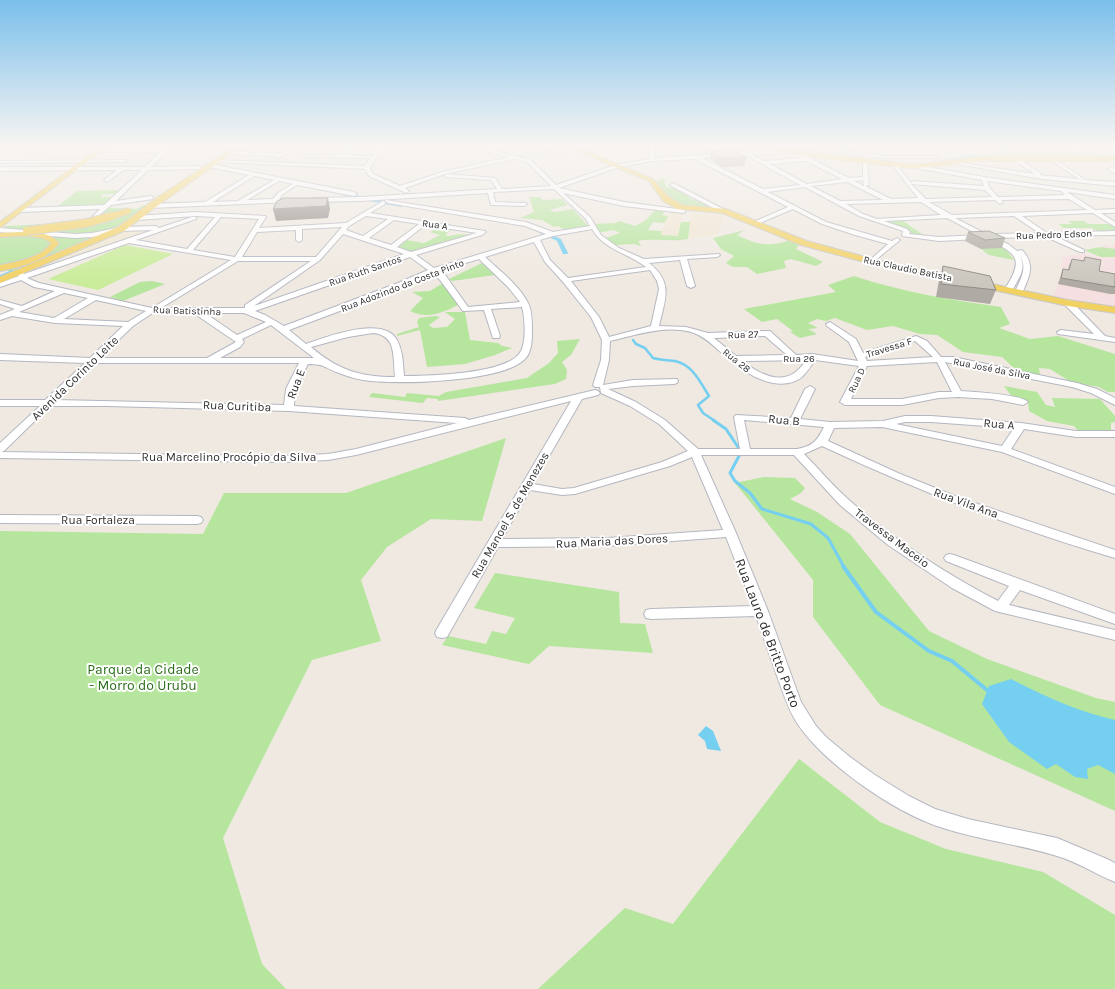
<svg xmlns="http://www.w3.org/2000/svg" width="1115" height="989" viewBox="0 0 1115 989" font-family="Karla,sans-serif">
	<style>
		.education { fill: #f0e6d1 }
		.medical { fill: #f5dfe0 }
		.green { fill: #b6e59e }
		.pitch { fill: #c9ec9a }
		.water { fill: #75cff0 }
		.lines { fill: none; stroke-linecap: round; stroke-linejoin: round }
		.stream-far2 { stroke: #75cff0; stroke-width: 2.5 }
		.stream-far1 { stroke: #75cff0; stroke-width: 3 }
		.stream { stroke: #75cff0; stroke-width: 4 }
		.canal { fill: #75cff0; fill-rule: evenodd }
		.minor-casing { stroke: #b4b7c1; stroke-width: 2 }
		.major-casing { stroke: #c9c9c9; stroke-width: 2 }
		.minor { fill: #fff; fill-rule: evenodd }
		.major { fill: #f2d163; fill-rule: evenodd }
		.major-bridge-far1-casing { stroke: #c9c9c9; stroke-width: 8; stroke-linecap: butt }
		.major-bridge-casing { stroke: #c9c9c9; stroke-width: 10; stroke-linecap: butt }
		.major-bridge-far1 { stroke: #f2d163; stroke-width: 6 }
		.major-bridge { stroke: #f2d163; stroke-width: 8 }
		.wall { fill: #afaba4 }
		.shaded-wall { fill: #8e8b86 }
		.building { fill: #cbc7bf; stroke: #8e8b86 }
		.labels { text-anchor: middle; stroke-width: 4; stroke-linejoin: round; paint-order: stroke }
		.far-street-label { font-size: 10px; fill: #2e2e2e; stroke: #fff }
		.street-label { font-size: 12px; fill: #2e2e2e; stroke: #fff }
		.near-street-label { font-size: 14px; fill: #2e2e2e; stroke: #fff }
		.near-park-label { font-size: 14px; fill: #2c6e1b; stroke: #fff }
	</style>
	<rect width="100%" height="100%" fill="#efe9e1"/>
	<!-- education -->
	<path class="education" d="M696,146L724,147L748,151L729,154L699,155Z
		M35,149H82L75,153H88L80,158L18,159Z
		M671,211L683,212L679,236L660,235Z
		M691,213L724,215L718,234L688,239L690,222L693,219H690Z
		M123,230H156L75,258L63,255Z"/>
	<!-- medical -->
	<path class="medical" d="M1105,244L1111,245L1115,244V307L1053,298L1061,276L1062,257L1084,253L1093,257H1098L1084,250L1098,249Z"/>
	<!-- green -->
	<path class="green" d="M1007,153H1083L1115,155V159L965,158L976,155Z
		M664,178L666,180L664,182L667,188C676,186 682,191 689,196L688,197L691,199L713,208C705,208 695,209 687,207C675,204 661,193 656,181Z
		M120,190L116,194H103L101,197H114L102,206L57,207L77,191Z
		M529,197H540L543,200L562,199L568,205L549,210L555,212L573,209L588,226L565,230L558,226L554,227L542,220L520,218L534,212Z
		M144,205H147L118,228L12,272L6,270L14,267H0V230L6,226L86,222L98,218L109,208L137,209Z
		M655,210L665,211L662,215L668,216L665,223L653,222L648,230L662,231L661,235L678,236L681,222H690L688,239C671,242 654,238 638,241L641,246L634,244L615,245L605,238L620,233L614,230L597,233L595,224L615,223L619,221L635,226L646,220Z
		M873,219H900L928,238L909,235L911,232Z
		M1068,221H1084L1088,224H1110L1115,227V232H1099L1092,228H1063L1059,224H1072Z
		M439,227L452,229L445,235L448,236L461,234L470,235L412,252L398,246L407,240L424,243L440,235L430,232Z
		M745,230L737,235C755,244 770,248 789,240L799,245L796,249L823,262L816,266L791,259L784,261L786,268L757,274L747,267H733L726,263L734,256L721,249L713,238Z
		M1004,247L1014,260L989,255L981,249Z
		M1101,247L1115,249V257H1101L1084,250Z
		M482,263L495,275L452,281L449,279Z
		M854,276C902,292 951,300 1001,307L1010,324L999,328L1030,339L1058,336L1115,354V392H1108L1099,387L1071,382L1050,369L1039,368L1040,376L1017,371L1002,357L963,352L937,335L920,334L893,326L867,330L835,318L826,321L817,319L808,323L818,328L808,329L817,334L800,338L790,332L793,331L777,319L762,322L744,309L836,292L828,285Z
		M152,281L165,284L123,301L110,297L140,282Z
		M443,283L460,304C444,312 428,320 410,311L423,298L412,292L430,291Z
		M445,312H465L470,340L498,343L502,346L512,348L495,355L465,364L427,367L420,330L397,336V334L419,327L417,322L419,318L435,316L440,317L429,325L433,328L447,327L455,319Z
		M580,339L571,355L562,362L567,370L566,379L555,384L438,401V399L427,398L423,403L369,397L372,393L405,397L407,393L439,396L446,392L527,378L549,363L558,353L557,341Z
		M1004,386L1037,392L1046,405L1055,407L1052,398L1100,399L1115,416V422L1111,423V432H1079L1074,426L1047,421L1029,411L1028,402L1012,397Z
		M506,438L482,521L431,519L387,547L361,580L381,641L312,660L223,838L262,964L286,989H0V531L203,534L224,493H346Z
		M764,477L795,478L805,488L801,493L790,499L817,512L850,534L929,631L987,659L1096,698L1115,702V811L880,705L813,617V580L735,483Z
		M495,573L619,592L620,623L645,624L653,653L549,646L529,664L442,645L448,636L486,644L492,631L506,634L515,618L474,608Z
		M799,759L880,822L946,849L1043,872L1115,915V989H538L625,908L673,924Z"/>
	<!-- pitch -->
	<path class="pitch" d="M125,245L173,254L98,290L48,279Z"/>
	<!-- water -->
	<path class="water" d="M1011,679C1044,696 1079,712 1115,720V774L1098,765L1087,769L1088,779L1075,777L1056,764L1047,769L1009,742L982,704L989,686Z
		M706,726L713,731L721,751L707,749L705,741L698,735Z"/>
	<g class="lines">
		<!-- stream-far2 -->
		<path class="stream-far2" d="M633,340L636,344L645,348L653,358C660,360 668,360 675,361C693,365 700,382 709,396L698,405L703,413L715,421"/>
		<!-- stream-far1 -->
		<path class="stream-far1" d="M713,420L726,429L738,447
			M739,456L730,473L735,481L750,493L762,509L811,524L828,538L844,567"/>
		<!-- stream -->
		<path class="stream" d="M843,566L876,612L929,651L952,661L987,690"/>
		<!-- canal -->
		<path class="canal" d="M976,154L978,156L919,166L917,165Z
			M341,191L360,196L361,197L358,199L339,194V192Z
			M371,198L401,203L404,205L401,207L369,201L368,200Z
			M538,230H542L561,239L568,253L567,254H563L557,241L538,232Z
			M50,254L55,255L28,267L23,266Z
			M12,270L15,272L14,273L0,279V275Z"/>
		<!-- minor casing -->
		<g class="minor-casing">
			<path id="minor" d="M168,145H173L151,167L198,166L200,167V169L148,170L116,201L151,196L153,197V199L111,205L95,219L92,217L100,209L21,212L18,210L21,208L104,205L142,170H124L107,182L104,180L105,179L117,170L0,171V167H145L160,152H99L97,151L99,150H163Z
				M296,145H302L276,159L274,158L276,156L231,154L229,153L231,152L281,153Z
				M348,145H353L346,155L372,156L378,145H383L370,168L373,174L400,186L442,172L509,157L463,145C472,145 479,149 488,149C498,150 511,145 522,145L494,151L531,160L556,185L616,165L650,159L649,145H653L655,158L785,150L787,152L752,155L765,161L802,158L798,154L800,153L849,178L863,177V162L865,161L867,162L869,185L865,186L891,199L918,198L892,165L895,163L911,183L913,181L984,186L982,180L910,167V165L912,164L984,177L1115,195V199L1067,192L1095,210L1115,209V213H1101L1115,222V227L1093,213L1022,216L1047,233L1115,231V235L1055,236L1084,250V252H1080L1046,237L994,238L1008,244L1017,251L1022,250C1032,261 1032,270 1026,284C1024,288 1024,292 1019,294L1015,292C1020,280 1028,268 1020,256C1027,269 1018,280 1011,292H1005L1004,290C1028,255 1013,252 982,237L979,239L939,241L902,236L903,231L859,216L805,187L768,192L826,222L892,241L897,238L900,240L872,263L869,261L870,260L888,244L855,235L822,224L793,209L755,225H751V223L788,207L695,159L653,161L619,167L559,188L624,202L685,210V212L683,213L624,206L563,193L590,217L601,235L619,248L644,259L719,254L720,255L717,257L687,259L695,286L691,288L687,286L680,260L649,263C674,282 665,300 659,326L686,327L708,333L767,331H770L796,355L812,354L858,361L849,342L827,326L826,324L830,322L856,339L863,353L916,336L927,341L941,357H953L1077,383L1097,389L1115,398V405L1091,393L1072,387L945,362L961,391C974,392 1020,394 1028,402L1023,405L992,399L958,397L939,398L902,405H845L840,402L859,366L815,360C811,366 807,372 802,377C780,394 747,375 730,360C718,351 708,338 694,333C666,324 637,335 610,341L609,360L603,385L633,380L677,379L678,381L677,383L674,384L633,386L608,389L636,402L665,420L698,449H740L734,417L736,415L791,418L805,389L810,386L815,389L800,419L830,422L883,421L905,416H931L1021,423L1076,431H1115V437H1076L1024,429L1011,449L1115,487V494L1002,452L882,427L834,428L828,441L898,473L960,498L1115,550V558C1014,529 917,490 822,446L804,454C819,469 833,486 849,500C894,540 944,573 998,601L1009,586L946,561L944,558L946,555L950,554L954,555L1115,614V624L1020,590L1009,605L1115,630V640L995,611L952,588L888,545L840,505L794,455H701L736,533L768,611L801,702L816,726L826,737L850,757L875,775L909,796L935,809L968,819L1057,838L1107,859L1115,863V882C1095,874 1078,862 1057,856C1019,844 978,840 940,827C894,812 823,763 797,723C788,709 783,692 777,676C770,656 763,636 756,616L651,619L646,618L644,614L646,610L651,609L753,606L726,537L607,546L498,547L447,637L442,638L437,637L435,633L437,629L571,401L356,455L328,460L282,462L0,458V443L40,406H0V400H45L85,363L0,360V354L90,358L123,326L55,323L12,316L0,320V315L15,309L0,304V300L22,306L55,291L34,287L21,280L0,287V283L19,276L16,272L17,271H21L24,274L153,230L121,231L92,237L75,238L0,232V228L75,234L92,233L121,227L156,226L159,228L192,217H196V219L136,240L187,249L215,217L196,216L136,220L133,218L136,216L196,212L265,216L266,217L259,228L346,223L383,201L385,202V204L370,213L485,231L486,232L482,235L416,255L434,268L546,234L525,226L388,203L385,201L386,200L526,222L553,232L590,226L586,219L554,189L493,192L495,202L526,203L527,204L524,206L491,205L488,193L361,201L314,202L311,200L314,198L361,197L497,189L491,180L445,177L444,176L447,174L495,178L502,189L551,186L527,162L515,159L445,174L405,188L409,191L406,193L369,176L365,169L218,162L216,161L218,160L365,166L370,158L305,157L303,156L305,155H341ZM746,155L800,185L763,189L702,158ZM806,161L842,179L807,184L770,164ZM863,180L864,186L854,181ZM987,181L1061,191L1065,195L998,197L990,188ZM847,182L883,200L840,201L811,186ZM911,184L985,190L992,197L926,199ZM1069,199L1087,210L952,215L929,202L995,200L1000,204L1003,202L1001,200ZM921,202L941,215L877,219L863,214L846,204ZM366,216L388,219L363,236L346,230L349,226ZM1014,216L1039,233L993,234L990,236L955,218ZM221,217L259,219L235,257L193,250ZM947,218L979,235L939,237L909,234L910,232L907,229L884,221ZM394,220L419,224L391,245L369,238ZM425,225L477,233L411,252L397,247ZM342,227L316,257H242L257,232L296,230V240L299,242L302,240V229ZM592,229C604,250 628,253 646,267L568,278L550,260L540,240L553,236ZM343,234L404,254L254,306L320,260ZM534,242L545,262L563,282L591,317L602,340L601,360L593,385L595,387H600L601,393L630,406L659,424L688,451L662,462L574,488L562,489L533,484L582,399L598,395L600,393L598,391L595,390L469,420L465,418L294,406L295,389L308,364C326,364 324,368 339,373C349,377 360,380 371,381C404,384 502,382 525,359C532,352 532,339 532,330C532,322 532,310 528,303C519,285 500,271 485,257ZM129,243L231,260L152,308L39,283L27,278ZM410,257L428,270L398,283L284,326L265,315L255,311ZM479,259L508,287L520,302L468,307L446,276L439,271ZM238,261H311L245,305V308H161ZM650,270L657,281L659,289L651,326L609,337L599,317L571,281ZM433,274L440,280L463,311L484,310L493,338H499L500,336L491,309L522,307C525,318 527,345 519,354C503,374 429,376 404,376C403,364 403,351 397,340C383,315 327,337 306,344L289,330L404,287ZM64,293L88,298L54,318L19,312ZM96,300L146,311L128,322L64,319ZM154,312L195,314L236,342L207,358H100L133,326ZM205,313H244L266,322L237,335ZM271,325L314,358H220L240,347L244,342L242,339ZM373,333C397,335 393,358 395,377C360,377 338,370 311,347L348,337ZM765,336L787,355L736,356L714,338ZM915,341L933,357L867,361L865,357ZM806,360C789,388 765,378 742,361ZM937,362L952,392H939L902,399H851L867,366ZM95,363H299L286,389L284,405L56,400ZM50,406H108L289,411L457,423L356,449L328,454L282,456L1,452L4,451ZM744,420L824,427C817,441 813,446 797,449H750ZM905,422H931L1014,428L1002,446L896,424ZM692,457L723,530L607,538L502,539L530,490L562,495L575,494L670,466Z
				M609,145H631L519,156L517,155Z
				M709,145H757L755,146Z
				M785,145H802L885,156H936L938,157L936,158H885Z
				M993,145H999L1007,152L1003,153Z
				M1068,145H1074L1083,152L1079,153Z
				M1079,145L1115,147V149L1081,146Z
				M855,146L924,147L926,148L924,149L853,148Z
				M1012,157H1016L1040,173V175L1079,179L1048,158L1052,157L1085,180L1115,182V186L1042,179L946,162L948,161L1035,174L1012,159Z
				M125,160L127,162L0,163V161Z
				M211,164L354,192L357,194L354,196L297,185L283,194L279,199H293L294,200L291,202L151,208L148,206L151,204L205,202L249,175L209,167V165ZM254,176L274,180L238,201L213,202ZM279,181L293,184L279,192L273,199L247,200Z
				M1111,167H1115V174L1108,169Z
				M673,183L725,210L726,211L721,212L671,186L670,185Z
				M1065,301H1071L1105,336L1115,338V342L1058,334L1057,332L1061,330L1094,334L1065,305Z
				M0,515L197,516L201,517L203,520L201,523L197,524L0,523Z"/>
		</g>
		<!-- major casing -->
		<g class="major-casing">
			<path id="major" d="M102,145H109L0,228V222Z
				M236,145H244L161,203L124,231L0,283V277L118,227L155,199Z
				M562,145H571L653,179L669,197L682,205L726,209L807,241L873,259L1068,300L1115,307V313L1068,306L872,264L801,245L722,213L677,209L663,201L649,181Z
				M739,145H757L909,164L931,163L976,157H1115V161H976L931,167L909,168L827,159Z
				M21,232C35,232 50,232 59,243C47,261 21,267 0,271V265C16,262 41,258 51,243C41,233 13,237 0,237V233Z"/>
		</g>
		<!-- minor -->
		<use href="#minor" class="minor"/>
		<!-- major -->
		<use href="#major" class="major"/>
		<!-- major-bridge-far1 casing -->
		<g class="major-bridge-far1-casing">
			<path id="major-bridge-far1" d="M109,217L128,211"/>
		</g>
		<!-- major-bridge casing -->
		<g class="major-bridge-casing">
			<path id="major-bridge" d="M27,231L87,223L112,216"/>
		</g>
		<!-- major-bridge-far1 -->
		<use href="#major-bridge-far1" class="major-bridge-far1"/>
		<!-- major-bridge -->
		<use href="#major-bridge" class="major-bridge"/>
	</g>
	<!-- wall -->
	<path class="wall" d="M711,151L746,158L744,166L722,167L710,159Z
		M968,232L1005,238L1002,248L981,249L965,241Z
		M1085,257L1099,271L1115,274V294H1110L1058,284L1063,269L1068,270L1069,265L1072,259L1083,261Z
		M943,266L996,290L990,304L936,297L939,280Z"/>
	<!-- shaded-wall -->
	<path class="shaded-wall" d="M328,198L330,209L328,218L276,221L273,209Z"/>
	<!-- building -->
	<path class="building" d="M735,150L746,158L723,159L711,151Z
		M284,198H328L326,206L273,209L277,201Z
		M989,231L1005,238L985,240L968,232Z
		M1085,257L1101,260L1099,271L1115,274V287L1061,278L1063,269L1069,270L1072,259L1084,261Z
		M943,266L990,276L996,290L941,284Z"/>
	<!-- sky -->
	<linearGradient id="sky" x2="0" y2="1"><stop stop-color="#7abfeb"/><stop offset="0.51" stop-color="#f8f5f2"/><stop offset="1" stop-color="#f8f5f2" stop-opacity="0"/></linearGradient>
	<rect width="1115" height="284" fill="url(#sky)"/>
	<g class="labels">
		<!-- far-street labels -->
		<g class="far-street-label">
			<text transform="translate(435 224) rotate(8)" y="4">Rua A</text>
			<text transform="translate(1054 234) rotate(-2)" y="4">Rua Pedro Edson</text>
			<text transform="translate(908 268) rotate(12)" y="4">Rua Claudio Batista</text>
			<text transform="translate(365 270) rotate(-19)" y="4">Rua Ruth Santos</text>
			<text transform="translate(402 285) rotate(-21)" y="4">Rua Adozindo da Costa Pinto</text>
			<text transform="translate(187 310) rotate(2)" y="4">Rua Batistinha</text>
			<text transform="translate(743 334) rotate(-2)" y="4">Rua 27</text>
			<text transform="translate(889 347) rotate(-17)" y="4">Travessa F</text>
			<text x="799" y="362">Rua 26</text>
			<text transform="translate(737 360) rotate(38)" y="4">Rua 28</text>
			<text transform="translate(992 368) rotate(11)" y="4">Rua José da Silva</text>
			<text transform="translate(856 380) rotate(-64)" y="4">Rua D</text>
		</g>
		<!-- street labels -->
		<g class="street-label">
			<text transform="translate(75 378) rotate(-44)" y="4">Avenida Corinto Leite</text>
			<text transform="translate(296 384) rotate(-69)" y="4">Rua E</text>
			<text transform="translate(237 406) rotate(2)" y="4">Rua Curitiba</text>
			<text transform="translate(784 420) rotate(5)" y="4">Rua B</text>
			<text transform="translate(999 424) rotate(5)" y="4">Rua A</text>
			<text x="229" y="461">Rua Marcelino Procópio da Silva</text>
			<text transform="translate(966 503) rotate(20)" y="4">Rua Vila Ana</text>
			<text transform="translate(510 515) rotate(-60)" y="4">Rua Manoel S. de Menezes</text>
			<text x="98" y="524">Rua Fortaleza</text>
			<text transform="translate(892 538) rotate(37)" y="4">Travessa Maceio</text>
			<text transform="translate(612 541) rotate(-3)" y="4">Rua Maria das Dores</text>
		</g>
		<!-- near-street labels -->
		<g class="near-street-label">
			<text transform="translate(768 633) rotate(69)" y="5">Rua Lauro de Britto Porto</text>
		</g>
		<!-- near-park labels -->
		<g class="near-park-label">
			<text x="143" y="674">Parque da Cidade<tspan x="143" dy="16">- Morro do Urubu</tspan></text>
		</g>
	</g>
</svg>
